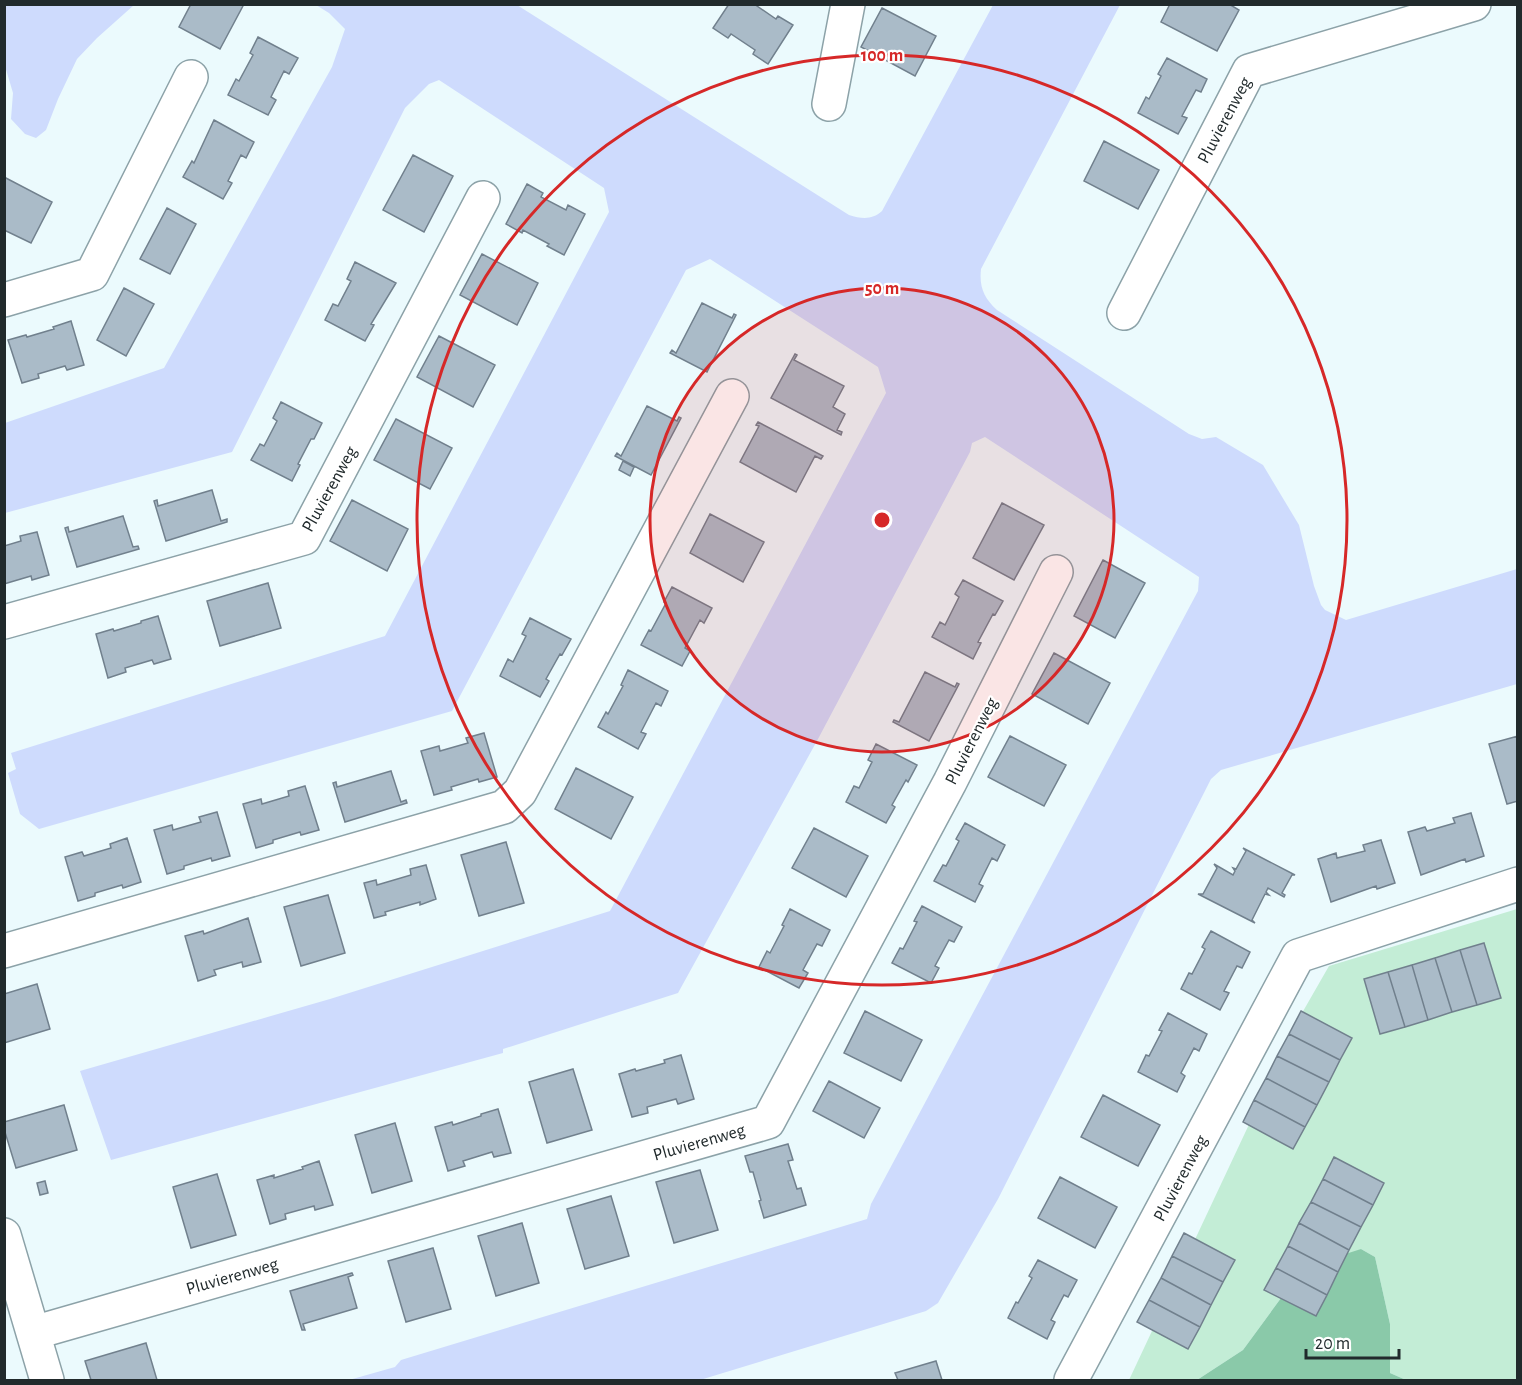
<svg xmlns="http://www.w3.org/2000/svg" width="1522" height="1385" viewBox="0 0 1522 1385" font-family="'Alegreya Sans',sans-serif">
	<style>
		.green { fill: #c3edd6 }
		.forest { fill: #8ac9a9 }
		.water { fill: #cedbfd }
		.building { fill: #aabbc8; stroke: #71808d; stroke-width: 1.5 }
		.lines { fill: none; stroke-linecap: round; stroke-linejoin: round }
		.minor-casing { stroke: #8ca2a8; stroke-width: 36 }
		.minor { stroke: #fff; stroke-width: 33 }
		.ring { fill: none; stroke: #d62828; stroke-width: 3 }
		.labels { text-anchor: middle; stroke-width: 4.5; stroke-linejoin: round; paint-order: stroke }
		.street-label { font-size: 18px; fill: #212a2c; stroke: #fff }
		.centre { fill: #d62828; stroke: #fff; stroke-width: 3 }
		.ring-label { font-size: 18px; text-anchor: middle; font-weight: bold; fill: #d62828; stroke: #fff; stroke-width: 4.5; stroke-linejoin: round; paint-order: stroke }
	</style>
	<rect width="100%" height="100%" fill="#ebfafd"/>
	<!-- green -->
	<path class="green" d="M1517,909V1380H1406L1390,1373V1324L1375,1257L1361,1249L1284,1294L1243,1350L1197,1380H1129L1298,1020L1329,966Z"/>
	<!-- forest -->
	<path class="forest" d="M1361,1249L1375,1257L1390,1324V1373L1406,1380H1197L1243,1350L1284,1294L1330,1259Z"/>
	<!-- water -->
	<path class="water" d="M4,5H134L97,38L77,59L58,99L46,130L36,138L25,134L11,119L13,93L5,66Z
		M316,5H517L849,215C862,219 872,220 882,211L993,5H1120L981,269C979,287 984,298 997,310L1189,434L1202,439L1216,437L1263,465L1299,525L1314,586L1321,605L1325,610L1346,620L1517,569V684L1221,770L1211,779L998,1199L938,1303L926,1311L700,1380H349L395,1367L401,1360L867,1219L871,1204L1198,591L1199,577L985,437L972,443L970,452L818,739L678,993L503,1049V1053L111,1160L80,1071L330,999L610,911L886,393L878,367L710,259L686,270L452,711L39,829L20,814L8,773L16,769L11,753L385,636L609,212L604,188L439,80L429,84L405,108L232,452L5,513V423L164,368L332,67L345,29L329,13Z"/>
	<!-- building -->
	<path class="building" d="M191,4H244L220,49L179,27Z
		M729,4H754L776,19L778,16L793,25L768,64L753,54L755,50L731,34L728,38L713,28Z
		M1170,4H1229L1239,10L1217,51L1161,22Z
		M882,8L936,36L915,76L861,47Z
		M258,37L298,58L289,74L284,71L271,97L276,100L268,115L228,95L236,79L239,81L253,55L250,53Z
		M1167,58L1207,79L1201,92L1196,90L1182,116L1187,118L1178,134L1138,113L1146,97L1149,99L1161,76L1158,74Z
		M214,120L254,142L246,158L241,155L228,181L232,183L223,199L183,177L192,161L194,163Z
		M1104,141L1159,170L1138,209L1084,181Z
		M413,155L453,176L424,232L383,210Z
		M4,177L52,202L31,243L4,230Z
		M527,184L543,193L541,197L566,210L568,205L585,214L564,255L547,246L549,244L523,230L522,233L506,224Z
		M167,208L196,224L170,274L140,259Z
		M482,254L538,283L517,325L460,295Z
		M355,262L396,283L371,324L374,325L365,341L325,320L333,304L338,306L351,281L347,279Z
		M124,288L154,304L126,356L97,340Z
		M702,303L732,318L734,314L736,315L707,372L670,353L672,350L676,353Z
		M71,321L84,365L67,370L65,366L38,374L39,378L22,383L8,340L26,335L27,337L54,329L53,327Z
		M439,336L495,365L473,407L417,377Z
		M795,354L797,355L794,360L844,386L833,407L845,414L837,430L842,432L841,435L771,398Z
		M281,402L322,423L314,439H311L298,464L300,465L292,481L251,460L260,444L264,446L277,421L273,418Z
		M647,406L677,421L679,417L681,418L651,475L615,456L617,453L621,456Z
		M396,419L452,448L430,489L374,460Z
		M758,422L823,456L821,459L815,456L796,492L740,462L759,426L756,425Z
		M623,461L634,467L630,476L619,470Z
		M212,490L221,521L227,519V522L166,541L154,501L157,500L158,506Z
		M352,500L408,529L387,571L330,541Z
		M1002,503L1044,525L1014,580L973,558Z
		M710,514L764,542L743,582L690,553Z
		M123,516L133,547L138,546L139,549L77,567L65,528L68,527L69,532Z
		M37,532L49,575L32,580L31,576L4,584V546L21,541L20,536Z
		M1103,560L1145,583L1115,638L1074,616Z
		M963,580L1003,601L995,615L993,614L978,642L981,643L973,659L932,637L940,622L945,625L959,597L955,594Z
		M268,583L281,628L220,646L207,601Z
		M672,587L712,608L704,623L700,620L685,648L690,651L682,666L641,645L649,630L651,631L666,603L664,602Z
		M158,616L171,659L154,664L152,660L125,668L126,672L108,678L96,634L113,629L114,631L141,623V621Z
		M530,618L571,639L562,655L560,654L546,679L549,681L540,697L500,676L508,659L513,662L526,636L522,634Z
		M1054,653L1110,683L1088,724L1032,694Z
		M628,670L668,691L661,706L656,703L641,732L646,734L638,749L598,727L606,712L608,714L623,686L621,685Z
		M925,672L955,687L957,683L959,684L929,741L893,722L894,720L899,722Z
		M484,733L497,777L479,782L478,779L451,787L452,790L434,795L421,751L439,746L440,751L468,743L466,738Z
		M1010,736L1066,765L1044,806L988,777Z
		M1518,736V801L1507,804L1489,744Z
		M876,744L917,765L908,782L906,780L892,805L895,807L886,823L846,802L854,786L859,788L872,762L868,760Z
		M576,768L633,797L611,839L555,809Z
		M391,771L401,802L406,800L407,803L345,822L333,783L336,782L337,787Z
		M305,786L319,830L301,835L300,832L273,840V843L256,848L243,804L261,799L262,804L289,796L288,791Z
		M217,812L230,856L212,861L211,858L184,866V869L167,874L154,830L172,825L173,830L201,822L199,817Z
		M1471,813L1484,856L1466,862L1465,859L1421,875L1408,832L1425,827L1427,831L1455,823L1453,818Z
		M965,823L1005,845L997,861L992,858L979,884L983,886L975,902L934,881L943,865L946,866L959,841L956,839Z
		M814,828L868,856L846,897L792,868Z
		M127,838L141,882L123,888L122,885L95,893V896L78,901L65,857L82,852L84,856L111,848L110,844Z
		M1381,840L1395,883L1377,889L1376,886L1331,902L1318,859L1336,853L1337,858L1365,851L1363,845Z
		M506,842L524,903L479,916L461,855Z
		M1243,848L1295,875H1292L1282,893L1285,895L1284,897L1268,888L1266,892L1269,895L1265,894L1252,920L1255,923L1198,894H1203L1217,868L1214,864L1233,875L1235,871L1233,868L1236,869L1246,851Z
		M426,865L436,899L420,905V902L385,912L386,915L374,918L364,883L376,880L377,885L411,875L410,869Z
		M328,895L345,953L301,966L284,907Z
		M922,906L962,927L954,942L949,940L935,966L939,968L931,983L892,963L900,948L903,949L917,922L914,921Z
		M790,909L830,930L822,946L817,944L803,970L808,973L799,988L759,967L767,951L770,953L784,926L782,925Z
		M248,918L261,962L243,967L242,962L214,970L216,975L198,981L185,936L203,931L204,934Z
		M1211,931L1250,952L1242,968L1237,966L1224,991L1229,993L1220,1010L1181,989L1189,973L1192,974L1205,949L1202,947Z
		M1484,943L1501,998L1477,1005L1460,950Z
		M1460,950L1477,1005L1452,1012L1435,958Z
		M1435,958L1452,1012L1428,1020L1412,965Z
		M1412,965L1428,1020L1405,1027L1388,972Z
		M1388,972L1405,1027L1380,1034L1364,979Z
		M37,984L50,1029L4,1043V994Z
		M865,1011L922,1040L901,1081L844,1053Z
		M1301,1011L1352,1038L1340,1060L1289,1034Z
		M1168,1013L1207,1034L1199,1051L1194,1048L1181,1073L1185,1076L1177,1092L1138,1072L1146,1055L1149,1056L1162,1031L1159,1030Z
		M1289,1034L1340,1060L1329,1082L1277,1056Z
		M681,1055L694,1099L678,1104L676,1099L647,1107L648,1113L632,1117L619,1074L635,1069L636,1071L665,1063L664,1060Z
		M1277,1056L1329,1082L1317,1105L1266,1078Z
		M573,1069L592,1130L547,1143L529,1082Z
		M1266,1078L1317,1105L1305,1127L1254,1100Z
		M829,1081L880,1108L864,1138L813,1111Z
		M1103,1095L1160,1125L1138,1166L1081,1137Z
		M1254,1100L1305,1127L1293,1149L1243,1122Z
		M64,1105L77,1150L16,1168L4,1129V1122Z
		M498,1109L511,1153L494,1157L492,1152L463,1161L465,1166L448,1171L435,1127L452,1122L453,1125L481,1116V1114Z
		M395,1123L412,1181L372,1193L355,1135Z
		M788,1144L793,1160L788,1161L797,1189L801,1188L806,1205L764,1218L759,1201L761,1200L753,1172H750L745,1156Z
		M1334,1157L1384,1183L1373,1205L1323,1179Z
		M319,1161L333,1205L315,1210L314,1206L285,1214L286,1219L270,1224L257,1180L274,1175V1178L303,1169L302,1167Z
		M700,1170L718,1230L674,1243L656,1182Z
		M217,1174L236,1235L191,1248L173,1187Z
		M1060,1177L1117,1207L1095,1248L1038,1218Z
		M1323,1179L1373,1205L1361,1227L1311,1202Z
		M45,1181L48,1193L40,1195L37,1183Z
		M611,1196L629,1256L585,1269L567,1209Z
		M1311,1202L1361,1227L1349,1250L1299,1223Z
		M522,1223L539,1283L496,1296L478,1236Z
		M1299,1223L1349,1250L1338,1272L1288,1246Z
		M1184,1233L1235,1260L1223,1282L1172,1256Z
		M1288,1246L1338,1272L1327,1295L1276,1268Z
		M433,1248L451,1309L406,1322L388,1261Z
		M1172,1256L1223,1282L1211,1305L1161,1278Z
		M1038,1260L1077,1280L1068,1297L1064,1295L1051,1320L1055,1322L1047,1339L1008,1318L1016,1302L1018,1303L1032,1278L1029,1276Z
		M1276,1268L1327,1295L1316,1316L1264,1290Z
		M352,1273L353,1275L348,1277L357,1308L303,1324L305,1330H302L290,1291Z
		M1161,1278L1211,1305L1200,1327L1149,1300Z
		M1149,1300L1200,1327L1188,1349L1137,1322Z
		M146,1343L157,1380H91L85,1361Z
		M936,1361L942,1380H898L895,1373Z"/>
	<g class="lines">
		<!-- minor casing -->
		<g class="minor-casing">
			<path id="minor" d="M829,104L848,4
				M4,300L92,274L191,77
				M1124,313L1249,71L1474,4
				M4,622L304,538L483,198
				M4,951L504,807L520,792L732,396
				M4,1235L47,1380
				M33,1333L768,1122L950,782L1056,572
				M1071,1380L1298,956L1518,884"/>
		</g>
		<!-- minor -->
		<use href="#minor" class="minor"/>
	</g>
	<!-- distance rings -->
	<circle cx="882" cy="520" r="232" fill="#d62828" fill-opacity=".12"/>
	<g class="ring">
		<circle cx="882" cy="520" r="232"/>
		<circle cx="882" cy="520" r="465"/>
	</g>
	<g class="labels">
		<!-- street labels -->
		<g class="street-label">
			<text transform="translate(1224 120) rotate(-62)" y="6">Pluvierenweg</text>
			<text transform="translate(329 489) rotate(-61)" y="6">Pluvierenweg</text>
			<text transform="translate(971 741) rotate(-63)" y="6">Pluvierenweg</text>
			<text transform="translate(699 1142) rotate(-16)" y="6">Pluvierenweg</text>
			<text transform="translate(1180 1178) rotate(-62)" y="6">Pluvierenweg</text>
			<text transform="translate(232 1276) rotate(-16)" y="6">Pluvierenweg</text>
		</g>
	</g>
	<circle cx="882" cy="520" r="9" class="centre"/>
	<g class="ring-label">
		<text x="882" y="61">100 m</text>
		<text x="882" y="294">50 m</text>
	</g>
	<!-- border -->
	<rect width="1522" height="1385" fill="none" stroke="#212a2c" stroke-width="12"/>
	<!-- scale -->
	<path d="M1306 1349v9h93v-9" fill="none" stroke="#212a2c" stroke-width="3"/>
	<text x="1315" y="1349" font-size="18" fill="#212a2c" stroke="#ffffff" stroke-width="4.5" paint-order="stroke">20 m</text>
</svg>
